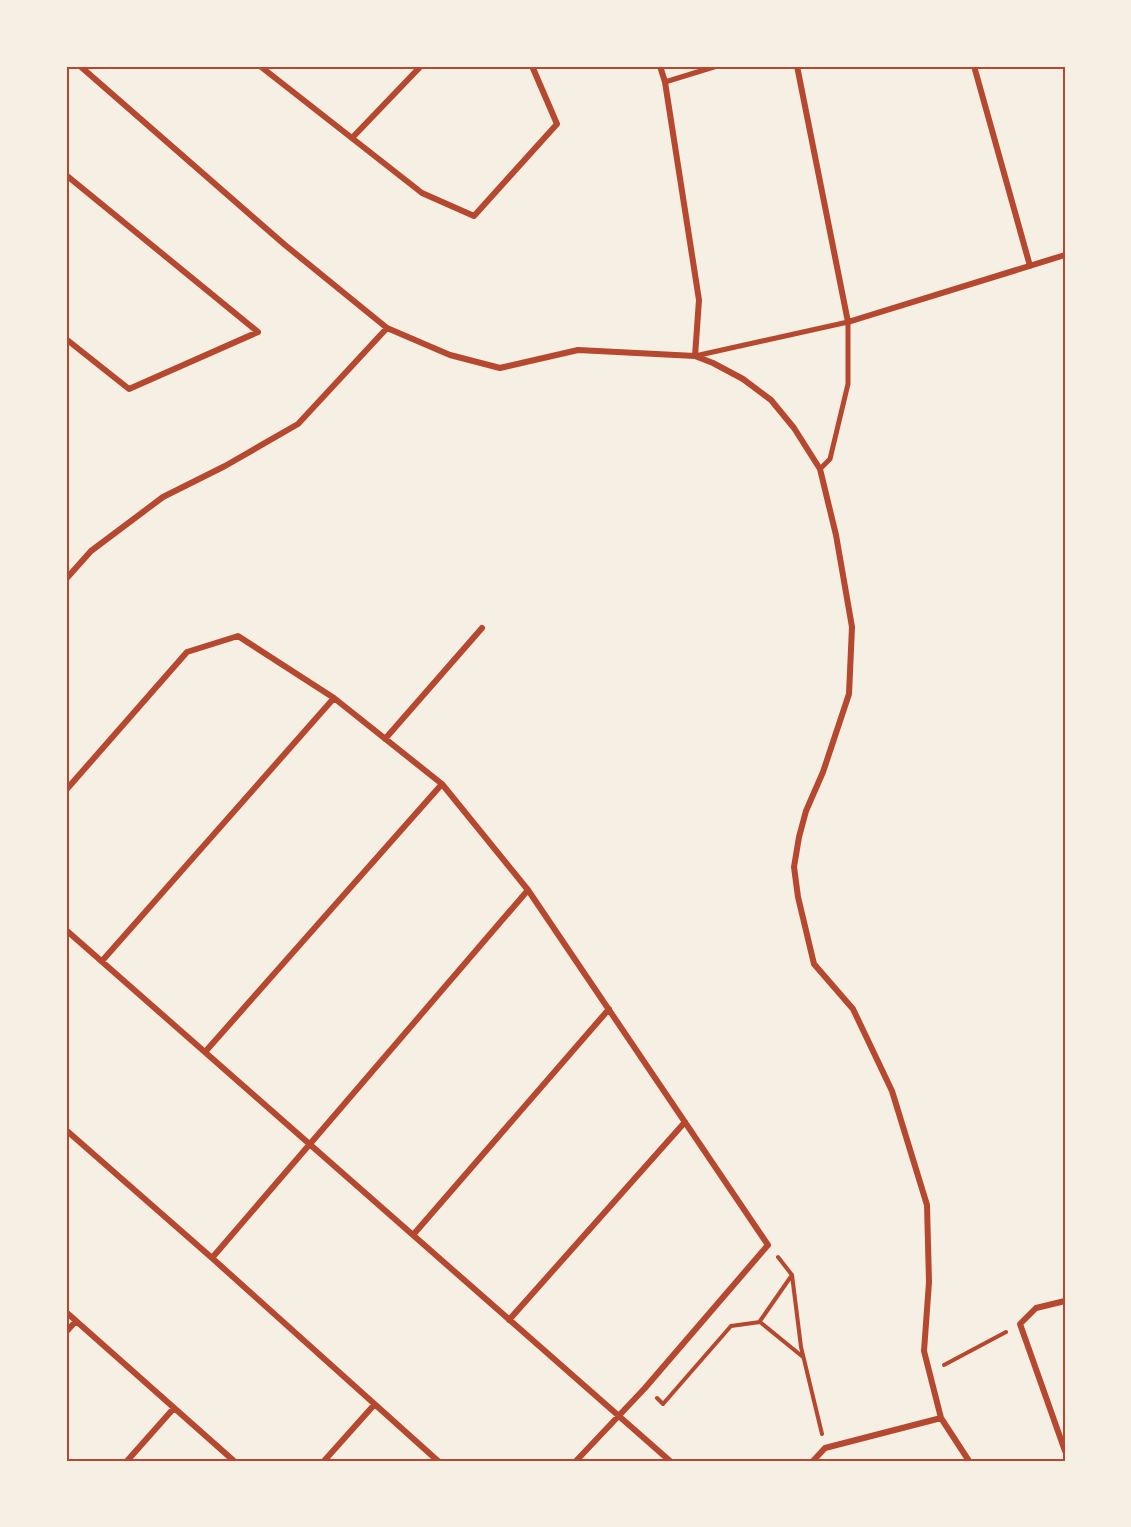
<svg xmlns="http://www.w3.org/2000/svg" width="1131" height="1527" viewBox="0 0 1131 1527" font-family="Spectral,serif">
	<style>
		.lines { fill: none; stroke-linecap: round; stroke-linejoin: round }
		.path { stroke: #b5482f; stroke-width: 4 }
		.pedestrian { stroke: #b5482f; stroke-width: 5 }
		.minor { stroke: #b5482f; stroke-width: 6 }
		.neatline { fill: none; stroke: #b5482f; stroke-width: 2 }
	</style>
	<rect width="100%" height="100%" fill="#f6efe4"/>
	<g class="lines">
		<!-- path -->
		<path class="path" d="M778,1257L792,1275L801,1347L822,1434
			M760,1321L792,1275
			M944,1365L1006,1332
			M657,1398L663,1404L731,1326L760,1322L803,1357"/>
		<!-- pedestrian -->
		<path class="pedestrian" d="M665,82L717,66
			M695,356L848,322V384L830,459L820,469"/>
		<!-- minor -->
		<path class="minor" d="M80,66L285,245L387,328L450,355L500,368L578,350L695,356L713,363L743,379L771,400L794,428L820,469L836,535L852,627L849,694L823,772L806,811L799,837L794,867L798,897L814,964L853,1009L892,1091L927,1205L929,1282L924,1351L941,1418L969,1461
			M260,66L422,193L474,216L557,124L532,66
			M660,66L665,82L699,300L695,356
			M797,66L848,322L1065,255
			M974,66L1030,266
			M352,138L421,66
			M66,175L258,332L129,389L66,339
			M66,579L91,551L163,497L225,466L298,424L387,328
			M385,739L482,628
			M66,790L187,652L238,636L334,698L442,784L528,890
			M66,930L670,1461
			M102,961L334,698
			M205,1052L442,784
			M66,1130L212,1258L438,1461
			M413,1235L609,1009
			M212,1258L528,890L768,1245L645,1388L576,1461
			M1065,1301L1036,1308L1020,1324L1065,1451
			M66,1312L234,1461
			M509,1320L685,1122
			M66,1332L76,1321
			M127,1461L174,1408
			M324,1461L374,1405
			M813,1461L825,1448L941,1418"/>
	</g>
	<!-- border -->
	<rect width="1131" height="1527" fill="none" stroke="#f6efe4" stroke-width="135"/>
	<rect x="68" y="68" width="996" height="1392" class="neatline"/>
</svg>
